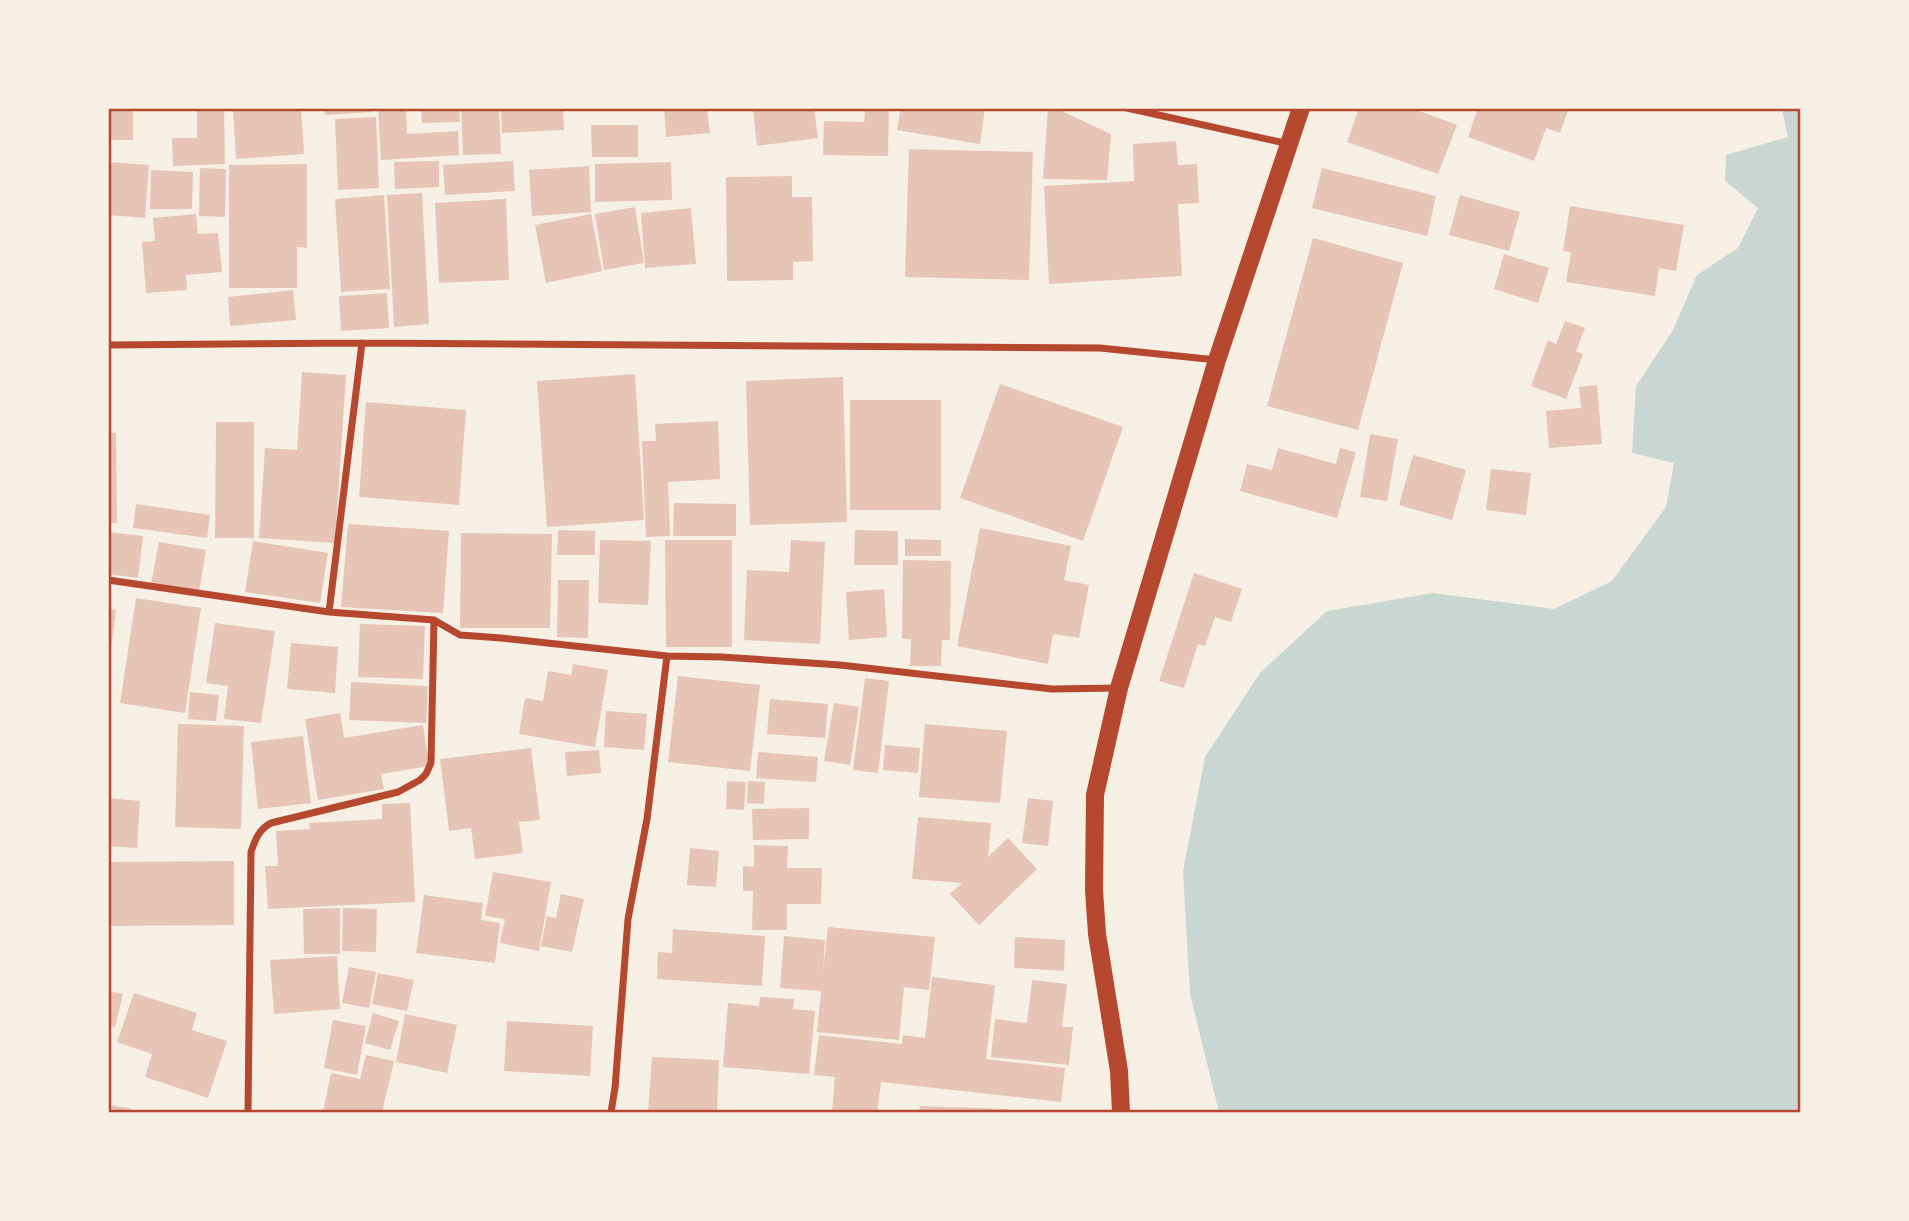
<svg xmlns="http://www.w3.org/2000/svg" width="1909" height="1221" viewBox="0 0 1909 1221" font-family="Mulish,sans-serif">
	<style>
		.water { fill: #c9d6d2 }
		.building { fill: #e6c5b7 }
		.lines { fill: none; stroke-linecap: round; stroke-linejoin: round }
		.minor { stroke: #b5482f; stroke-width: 7 }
		.primary { stroke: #b5482f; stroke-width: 18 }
		.neatline { fill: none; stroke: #b5482f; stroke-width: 2.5 }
	</style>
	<rect width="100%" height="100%" fill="#f6efe4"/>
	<!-- water -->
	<path class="water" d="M1782,109H1800V1112H1219L1190,994L1183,871L1205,757L1260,673L1327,611L1433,593L1554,609L1612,581L1666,507L1674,463L1632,453L1636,386L1673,330L1697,275L1738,248L1758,208L1725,181L1726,155L1788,137Z"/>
	<!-- building -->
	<path class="building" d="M111,108H133V140H111Z
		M197,108H224L225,164L173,166L172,138H197Z
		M233,108H301L304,154L236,159Z
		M325,108H373V112L325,115Z
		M378,108H406L407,134L458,131L459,155L381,160Z
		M421,108H459L460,122L422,123Z
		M461,108H499L501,154L463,155Z
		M501,108H563L564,130L502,133Z
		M664,108H707L710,133L666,137Z
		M759,108H814L818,138L757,146L753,109Z
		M865,108H889L888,156L823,155L824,121L864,122Z
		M901,108H985L980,144L897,130Z
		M1048,108H1055L1111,134L1107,180L1043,179Z
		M1359,108H1411L1457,125L1438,174L1347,142Z
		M1478,108H1569L1560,133L1546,128L1534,161L1468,137Z
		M376,117L379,188L338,190L335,119Z
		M591,125H638V157H592Z
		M1176,141L1178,165L1197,164L1199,203L1178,204L1182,276L1049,284L1044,186L1134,181L1133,144Z
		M909,149L1033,152L1029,280L905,277Z
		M439,161V187L395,189L394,162Z
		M513,161L515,191L445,195L443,165Z
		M108,162L149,165L145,218L108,215Z
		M671,162L672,200L595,202V164Z
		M307,164V248L297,247V288H229V165Z
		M589,166L591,212L532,216L529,170Z
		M200,168L226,169L225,217L199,216Z
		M1322,168L1436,196L1427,236L1312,208Z
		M151,170L193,172L192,209H150Z
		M792,176V197H812L813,261L793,262V280L727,281L726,177Z
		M422,193L429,324L394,327L387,195Z
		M384,195L390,289L341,292L335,199Z
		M1460,195L1520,212L1509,251L1449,235Z
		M506,199L509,280L439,283L435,203Z
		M1570,206L1684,225L1676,271L1659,268L1655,296L1566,282L1571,252L1563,251Z
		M635,207L644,263L604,270L595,214Z
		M691,208L696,264L645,268L641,213Z
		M196,214L198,234L218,233L222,272L186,275L187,290L146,293L142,242L155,241L153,218Z
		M591,214L602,271L546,283L535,225Z
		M1313,238L1403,263L1358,430L1267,406Z
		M1504,254L1549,268L1538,303L1494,289Z
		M293,290L296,320L230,326L228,297Z
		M387,293L389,328L341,331L339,296Z
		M1565,321L1585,328L1576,351L1583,354L1566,399L1531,386L1548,340L1556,344Z
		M302,372L346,375L335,543L259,538L265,448L297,450Z
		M635,374L644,520L547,527L537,381Z
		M843,377L847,522L750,525L746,381Z
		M1000,384L1123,427L1083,541L960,498Z
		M1597,385L1602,444L1549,448L1546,411L1581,408L1579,387Z
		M850,400H941V510H850Z
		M366,402L466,410L459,505L359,497Z
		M718,421L720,479L668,482L670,536L646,537L642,441H656L655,424Z
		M216,422H254V538H215Z
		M108,433H116L117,523H108Z
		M1370,434L1398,439L1387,501L1360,497Z
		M1278,448L1336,464L1340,448L1356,452L1337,518L1240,491L1247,464L1272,470Z
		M1413,455L1466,470L1452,520L1399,505Z
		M1491,469L1531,473L1526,515L1486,510Z
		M674,503L736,504V536H673Z
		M136,504L210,515L207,538L133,528Z
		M348,524L449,531L443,613L341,607Z
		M980,528L1071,546L1064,580L1089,585L1079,638L1053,634L1048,664L957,646Z
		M558,530L595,531V555H557Z
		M855,530L898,531V565H854Z
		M108,532L143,536L138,578L108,574Z
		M461,533L552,534L550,628H460Z
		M905,539L941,540V556H905Z
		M600,540L651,541L648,605L598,603Z
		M665,540H732V647H666Z
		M791,540L825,542L820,644L744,640L747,570L789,572Z
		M253,541L328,553L320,603L245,592Z
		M159,542L206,550L199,592L151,584Z
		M903,560L951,561L950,640H942L941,666H910L911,639H902Z
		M1194,573L1242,589L1231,622L1215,617L1205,646L1198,644L1184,688L1159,681Z
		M558,580H589L588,638L557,637Z
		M884,589L887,637L849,640L846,592Z
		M136,598L201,608L185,713L120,703Z
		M108,609L116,610L110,657H108Z
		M215,623L275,631L261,723L224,719L228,686L206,683Z
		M360,624L425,626L423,679L358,677Z
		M291,643L338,647L335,693L287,689Z
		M573,664L608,670L595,747L519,734L525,698L543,701L548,671L571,675Z
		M678,676L760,685L750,771L668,762Z
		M865,678L889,681L878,773L853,770Z
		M351,682L428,686L426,723L349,720Z
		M190,692L219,695L216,721L188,719Z
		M770,699L828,704L825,738L767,734Z
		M834,703L859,707L850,765L824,761Z
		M606,711L647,714L644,750L604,747Z
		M340,713L344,738L423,725L429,766L381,774L384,789L318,800L305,719Z
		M178,724L244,726L241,829L175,827Z
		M925,724L1007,731L1000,803L919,797Z
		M303,736L311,803L258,809L251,742Z
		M885,745L920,748L918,773L883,770Z
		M531,748L540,820L519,822L523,853L475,859L471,828L449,831L440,759Z
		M599,750L601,773L567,776L565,752Z
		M758,752L818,757L816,782L756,778Z
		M727,781L746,782L744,810L726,809Z
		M748,781L765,782L764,804L747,803Z
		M108,798L140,801L137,848L108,846Z
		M1028,798L1053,801L1048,846L1022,843Z
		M410,803L415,902L268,909L265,866H278L276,831L310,829L309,823L382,819V804Z
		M809,808V839L753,840L752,809Z
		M918,817L991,823L988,857L1008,838L1037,869L979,925L950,894L962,883L912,879Z
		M754,845L788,846L787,868H822L821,904H787V930H752L753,891H743V866L754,867Z
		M690,848L719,851L716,887L687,885Z
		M234,861V925L108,926V862Z
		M493,872L551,882L539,951L500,943L505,919L485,916Z
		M561,894L584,899L572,952L541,946L547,916L556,918Z
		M424,895L483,903L481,920L500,923L495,963L416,953Z
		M340,908V954H304L303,909Z
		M343,908L377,909L376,952L342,951Z
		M828,927L935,937L929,990L904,987L899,1040L817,1032L821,991L780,988L784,936L825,940L823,971Z
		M673,929L765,936L762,986L657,979L658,952L672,953Z
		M1015,937L1065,940L1064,971L1014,968Z
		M337,956L340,1009L274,1014L270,960Z
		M349,967L376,972L369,1008L342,1003Z
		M378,973L414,980L407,1011L372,1004Z
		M932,977L995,985L986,1059L1065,1068L1061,1102L881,1082L877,1112H832L835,1077L814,1075L819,1035L902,1044L903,1035L925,1038Z
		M1032,980L1067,984L1062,1027H1073L1069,1065L991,1057L995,1019L1027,1023Z
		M108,991L123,994L115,1027L108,1026Z
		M134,993L197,1013L192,1030L227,1041L208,1098L145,1077L152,1054L117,1042Z
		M760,997L794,999L793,1009L815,1011L809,1074L723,1067L728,1003L759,1006Z
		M373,1013L399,1021L390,1050L365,1043Z
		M405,1014L457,1025L447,1073L396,1062Z
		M333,1020L366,1026L357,1075L324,1068Z
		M507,1021L593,1026L590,1076L504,1071Z
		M366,1055L394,1061L382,1112H323L331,1073L360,1079Z
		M652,1057L719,1060L717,1112H648Z
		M108,1105L130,1108L129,1112H108Z
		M920,1106L1008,1109V1112H919Z"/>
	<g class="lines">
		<!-- minor -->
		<path class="minor" d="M1127,108L1289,144
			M108,345L362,343L1100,348L1217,360
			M108,580L329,612L434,620L460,635L501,638L667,656L722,657L840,665L1052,689L1118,688
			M329,612L362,343
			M248,1112L251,852C255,840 259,829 271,823L398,792L420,780L426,774L431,763L434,620
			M611,1112L615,1088L628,919L647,819L667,656"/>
		<!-- primary -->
		<path class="primary" d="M1121,1112L1119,1071L1097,934L1094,890L1095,795L1119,688L1217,360L1301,108"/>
	</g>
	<!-- border -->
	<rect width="1909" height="1221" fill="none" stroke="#f6efe4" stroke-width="220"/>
	<rect x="110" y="110" width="1689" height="1001" class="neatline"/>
</svg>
